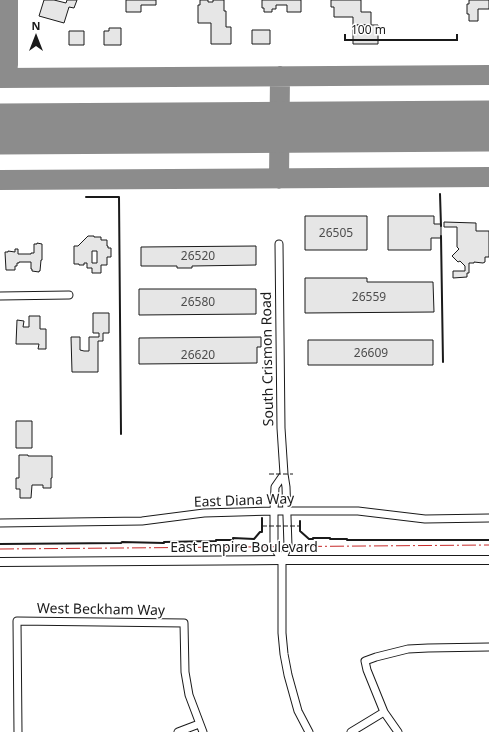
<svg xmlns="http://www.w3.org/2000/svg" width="489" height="732" viewBox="0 0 489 732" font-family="'Noto Sans',sans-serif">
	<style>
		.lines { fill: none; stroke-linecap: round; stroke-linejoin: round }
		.taxiway { stroke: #8c8c8c; stroke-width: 20 }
		.runway { stroke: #8c8c8c; stroke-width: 51 }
		.building { fill: #e6e6e6; stroke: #1a1a1a; fill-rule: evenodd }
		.minor-casing { stroke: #1a1a1a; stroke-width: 9 }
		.tertiary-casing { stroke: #1a1a1a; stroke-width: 10 }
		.minor { stroke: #fff; stroke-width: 7 }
		.tertiary { stroke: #fff; stroke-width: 8 }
		.fence { stroke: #1a1a1a; stroke-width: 1; stroke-dasharray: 5 2; stroke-linecap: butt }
		.wall { stroke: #1a1a1a; stroke-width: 2 }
		.power { stroke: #c62828; stroke-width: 1; stroke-dasharray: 14 3 2 3; stroke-linecap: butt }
		.labels { text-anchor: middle; stroke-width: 3; stroke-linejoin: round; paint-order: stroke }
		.number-label { font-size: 12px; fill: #4d4d4d }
		.street-label { font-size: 14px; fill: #1a1a1a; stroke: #fff }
	</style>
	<rect width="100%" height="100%" fill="#fff"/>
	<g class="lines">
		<!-- taxiway -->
		<path class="taxiway" d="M0,75L3,73L8,65V0
			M0,78L489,75
			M279,179L280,76
			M0,180L489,177"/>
		<!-- runway -->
		<path class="runway" d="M0,129L489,126"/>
	</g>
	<!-- building -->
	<path class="building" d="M44,0H54L66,3L67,0H77L74,8L69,7L64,23L39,16Z
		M126,0H156V5H141V12H126Z
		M200,0H208V2H213V0H224V11H226V27H231V44H211V23H198V5H200Z
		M262,0H301V12H287V5H276V9H272V12H264V8H262Z
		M331,0H361V12H371V25H353V17H334V7H331Z
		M469,0H489V9H478V21H469V14H467V4H469Z
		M353,25H378V44H353Z
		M109,28H121V45H104V31H109Z
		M252,30H270V44H252Z
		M69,31H84V45H69Z
		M305,216H367V250H305Z
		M388,216H434V224H441V238H431V250H388Z
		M444,222L476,223V231H489V257H485V262L483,263L474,262V263H469V273H467V277L453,278V271H465V266L460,261L458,262L452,256L459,249L457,247V227H444Z
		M88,236H94V237H101V240H107V246H108V248H111V257H107V265H101V273H92V268H87V263H84V265H79V264H74V246H78ZM92,251H97V263H92Z
		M37,243L42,244V260H41L40,271H39V272L32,271V269H31V262H19V263H17V266H15V270H6L5,252H8V251L15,252V249H18V254H31V253H34V244H37Z
		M256,246V265L192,266V268H177V266H141V247Z
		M305,278H367V282H433L434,312L305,313Z
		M139,289H256V314L139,315Z
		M93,313H109V333H103V341H98V372H72L71,337H80V350L84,351H89V337H99V333H93Z
		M29,316H40V329H46V349H38L39,344H16L17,320L24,321L23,327H29Z
		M261,337V347H257V363L139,364V338Z
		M308,340H433V365H308Z
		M16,421H32V448H16Z
		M19,455H28V456H52V478H51V488H43V485H32L31,498H20V489H16V478H19Z"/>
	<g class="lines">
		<!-- minor casing -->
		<g class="minor-casing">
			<path id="minor" d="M279,244L281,428L284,474L286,487L288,546L282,560V633L284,654L288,675L298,711L309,732
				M0,296L69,295
				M0,523L142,521L204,513L274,511H358L425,519L489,518
				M282,560L274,547V511L275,487L284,474
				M18,732L17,621L184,623L185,672L189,695L203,732
				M178,732L199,724
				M351,732L384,712
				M398,732L384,712L367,670L365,661L376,657L408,649L428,648L489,647"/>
		</g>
		<!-- tertiary casing -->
		<g class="tertiary-casing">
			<path id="tertiary" d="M0,562L282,560H489"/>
		</g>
		<!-- minor -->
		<use href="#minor" class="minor"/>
		<!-- tertiary -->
		<use href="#tertiary" class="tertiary"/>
		<!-- fence -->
		<path class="fence" d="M269,474H293
			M262,526H301"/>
		<!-- wall -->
		<path class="wall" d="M440,194L441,226
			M86,197H119L121,434
			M441,236L443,362
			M300,521V531L309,539H313V538H330V539H347V540H489
			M0,544L121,543L122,542L164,543V542L216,541V540H233V538L254,539L260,532H262V518"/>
		<!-- power -->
		<path class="power" d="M0,549L241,547L489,545"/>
	</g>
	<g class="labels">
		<!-- number labels -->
		<g class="number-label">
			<text x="336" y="237">26505</text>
			<text x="198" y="260">26520</text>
			<text x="369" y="301">26559</text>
			<text x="198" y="306">26580</text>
			<text x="371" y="357">26609</text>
			<text x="198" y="359">26620</text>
		</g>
		<!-- street labels -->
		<g class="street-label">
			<text transform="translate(267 359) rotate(-91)" y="5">South Crismon Road</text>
			<text transform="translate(244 500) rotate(-2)" y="5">East Diana Way</text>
			<text x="244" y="552">East Empire Boulevard</text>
			<text transform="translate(101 609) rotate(1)" y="5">West Beckham Way</text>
		</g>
	</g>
	<!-- north arrow -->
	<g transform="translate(36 36)" stroke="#ffffff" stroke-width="3" paint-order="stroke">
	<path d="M0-3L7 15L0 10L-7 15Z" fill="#1a1a1a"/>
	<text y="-6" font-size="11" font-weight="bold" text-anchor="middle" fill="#1a1a1a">N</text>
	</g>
	<!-- scale -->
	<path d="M345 34v6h112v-6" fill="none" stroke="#1a1a1a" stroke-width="2"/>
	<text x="351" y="34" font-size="12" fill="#1a1a1a" stroke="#ffffff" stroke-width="3" paint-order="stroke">100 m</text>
</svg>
